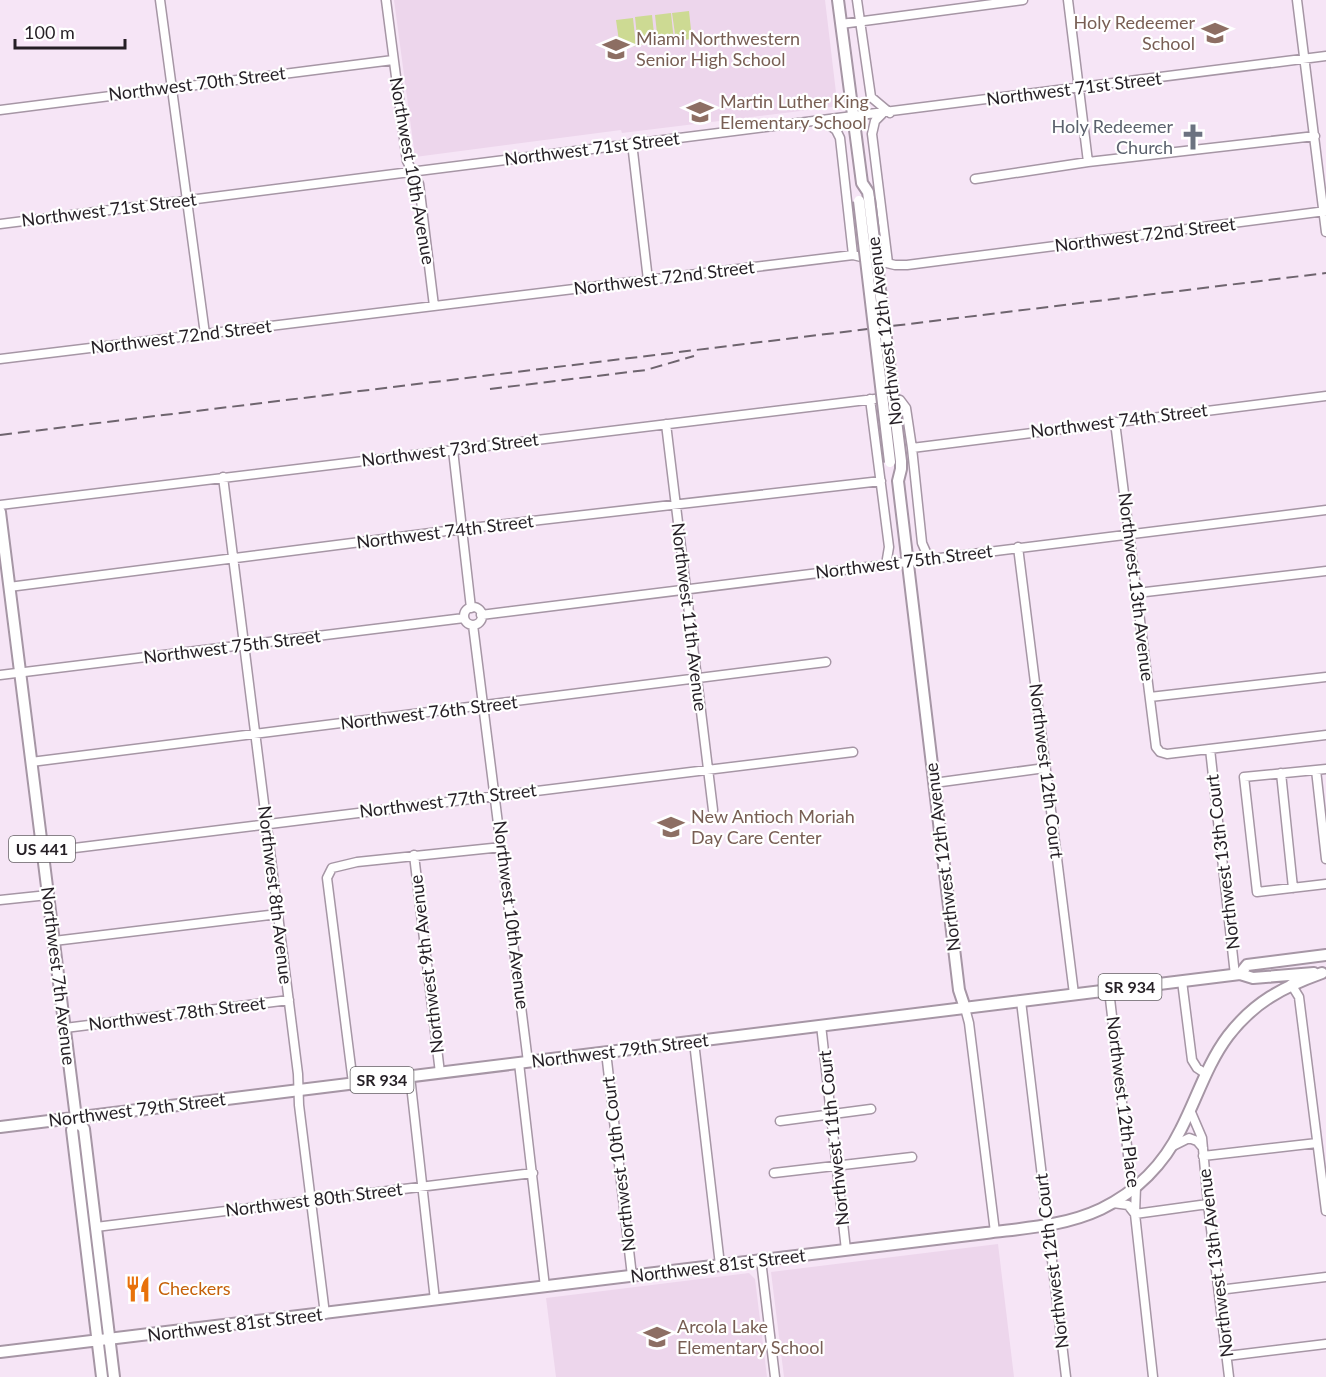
<svg xmlns="http://www.w3.org/2000/svg" width="1326" height="1377" viewBox="0 0 1326 1377" font-family="Lato,sans-serif">
	<style>
		.built { fill: #edd6ec }
		.green { fill: #cdda93 }
		.lines { fill: none; stroke-linecap: round; stroke-linejoin: round }
		.minor-casing { stroke: #a696a5; stroke-width: 11 }
		.major-casing { stroke: #a696a5; stroke-width: 14 }
		.minor { stroke: #fff; stroke-width: 8 }
		.major { stroke: #fff; stroke-width: 10 }
		.rail { stroke: #6e646e; stroke-width: 2; stroke-dasharray: 12 6; stroke-linecap: butt }
		.major-bridge-casing { stroke: #a696a5; stroke-width: 14; stroke-linecap: butt }
		.major-bridge { stroke: #fff; stroke-width: 10 }
		.labels { text-anchor: middle; stroke-width: 4.5; stroke-linejoin: round; paint-order: stroke }
		.shield { fill: #fff; stroke: #666266; stroke-width: 1.5 }
		.shield-label { font-size: 16px; font-weight: bold; fill: #251f25 }
		.education-label { font-size: 18px; fill: #785e54; stroke: #fff; text-anchor: start }
		.street-label { font-size: 18px; fill: #251f25; stroke: #fff }
		.worship-label { font-size: 18px; fill: #5b616d; stroke: #fff; text-anchor: end }
		.food-label { font-size: 18px; fill: #c56008; stroke: #fff; text-anchor: start }
	</style>
	<rect width="100%" height="100%" fill="#f6e5f6"/>
	<!-- built -->
	<path class="built" d="M394,0H825L837,101L833,107L622,133L621,130L415,157Z
		M998,1244L1014,1377H784L771,1272Z
		M749,1273L755,1279L767,1377H556L546,1298Z"/>
	<!-- green -->
	<path class="green" d="M689,11L692,39L676,41L672,13Z
		M671,13L674,41L658,43L655,15Z
		M652,15L655,43L638,45L635,17Z
		M633,18L636,46L620,48L616,20Z"/>
	<g class="lines">
		<!-- minor casing -->
		<g class="minor-casing">
			<path id="minor" d="M160,0L205,334
				M386,0L407,161L419,184L434,306
				M857,0L871,97L890,113
				M1068,0L1088,162
				M1297,0L1326,232
				M841,24L1023,0
				M0,110L393,60
				M882,114L875,121L872,134L888,263
				M824,121L836,130L840,138L853,255
				M632,143L648,280
				M975,179L1088,162L1315,136
				M0,224L1326,56
				M0,359L853,255L895,265H907L1326,211
				M870,399L889,547L886,565
				M1115,422L1156,747L1160,752L1167,754L1326,735
				M666,424L713,810
				M912,448L1326,396
				M453,450L471,608
				M223,477L298,1074L299,1105L325,1314
				M0,505L891,397L900,400L906,408L912,448L922,543L926,552L934,559
				M1018,547L1074,994
				M9,587L462,529L881,481
				M1137,593L1326,571
				M464 616a9 9 0 1 1 18 0a9 9 0 1 1-18 0Z
				M481,615L1326,510
				M473,625L528,1062
				M0,675L464,618
				M1150,697L1326,677
				M1210,749L1235,975
				M31,762L826,662
				M1326,769L1244,777L1257,892L1326,884
				M1316,770L1326,859
				M1281,773L1293,888
				M934,783L1045,768
				M42,852L853,752
				M414,855L440,1073
				M0,900L48,895
				M54,941L278,914
				M1182,981L1192,1060L1197,1068L1206,1074
				M1291,984L1299,997L1326,1211
				M1109,990L1130,1172L1136,1186L1135,1214L1153,1377
				M1021,1001L1066,1377
				M965,1008L969,1023L995,1232
				M821,1025L846,1250
				M65,1028L289,1000
				M694,1042L720,1265
				M606,1052L632,1276
				M519,1063L545,1287
				M410,1076L435,1300
				M353,1083L327,878L332,868L357,862L502,847
				M1190,1110L1202,1138L1208,1204L1229,1377
				M780,1121L871,1109
				M1171,1147L1189,1138L1197,1141L1203,1148
				M1203,1156L1317,1143
				M774,1173L912,1157
				M1113,1203L1128,1205L1135,1214
				M1135,1214L1208,1204
				M96,1227L533,1173
				M761,1260L775,1377
				M1219,1290L1326,1277
				M1227,1356L1326,1344"/>
		</g>
		<!-- major casing -->
		<g class="major-casing">
			<path id="major" d="M838,0L862,183L868,192L869,199
				M901,461V469L898,481L959,990L965,1008
				M0,512L76,1118L72,1130L102,1377
				M1240,974L1247,965L1326,955
				M76,1118L84,1129L114,1377
				M0,1127L1240,974L1253,978L1314,973
				M0,1352L986,1233C1025,1228 1065,1226 1101,1209C1136,1192 1164,1164 1181,1129C1197,1098 1207,1064 1228,1036C1254,1002 1283,987 1322,973"/>
		</g>
		<!-- minor -->
		<use href="#minor" class="minor"/>
		<!-- major -->
		<use href="#major" class="major"/>
		<!-- rail -->
		<path class="rail" d="M490,389L646,370L694,356
			M0,435L1326,273"/>
		<!-- major-bridge casing -->
		<g class="major-bridge-casing">
			<path id="major-bridge" d="M869,199L901,461
				M859,201L890,462"/>
		</g>
		<!-- major-bridge -->
		<use href="#major-bridge" class="major-bridge"/>
	</g>
	<!-- icons -->
	<defs>
		<g id="school-bare" transform="scale(2.07)"><path d="M0-5L7-2L0 1L-7-2ZM-4 1L0 2.5L4 1V4Q0 6-4 4Z" fill="#8d6e63" stroke="#fff" stroke-width="2.5" paint-order="stroke"/></g>
		<g id="church-bare" transform="scale(2.07)"><path d="M-1.2-6h2.4v3.5h3.3v2.4h-3.3V6h-2.4V-.1h-3.3v-2.4h3.3Z" fill="#6b7280" stroke="#fff" stroke-width="2.5" paint-order="stroke"/></g>
		<g id="restaurant-bare" transform="scale(2.07)"><path d="M-5-6h1v4h1v-4h1v4h1v-4h1v5L-1.5 .5V6h-2V.5L-5-1ZM5-6V6H3V1.5H1.5Q1.5-4 5-6Z" fill="#e8710a" stroke="#fff" stroke-width="2.5" paint-order="stroke"/></g>
	</defs>
	<g fill-rule="evenodd">
		<use href="#school-bare" x="1215" y="33"/>
		<use href="#school-bare" x="616" y="49"/>
		<use href="#school-bare" x="700" y="112"/>
		<use href="#church-bare" x="1193" y="137"/>
		<use href="#school-bare" x="671" y="827"/>
		<use href="#restaurant-bare" x="138" y="1289"/>
		<use href="#school-bare" x="657" y="1337"/>
	</g>
	<g class="labels">
		<!-- shield labels -->
		<g class="shield">
			<rect x="9" y="836" width="66" height="26" rx="4.5"/>
			<rect x="1098.5" y="974" width="63" height="26" rx="4.5"/>
			<rect x="350.5" y="1067" width="63" height="26" rx="4.5"/>
		</g>
		<g class="shield-label">
			<text x="42" y="855">US 441</text>
			<text x="1130" y="993">SR 934</text>
			<text x="382" y="1086">SR 934</text>
		</g>
		<!-- education labels -->
		<g class="education-label">
			<text x="1195" y="29" text-anchor="end">Holy Redeemer<tspan x="1195" dy="21">School</tspan></text>
			<text x="636" y="45">Miami Northwestern<tspan x="636" dy="21">Senior High School</tspan></text>
			<text x="720" y="108">Martin Luther King<tspan x="720" dy="21">Elementary School</tspan></text>
			<text x="691" y="823">New Antioch Moriah<tspan x="691" dy="21">Day Care Center</tspan></text>
			<text x="677" y="1333">Arcola Lake<tspan x="677" dy="21">Elementary School</tspan></text>
		</g>
		<!-- street labels -->
		<g class="street-label">
			<text transform="translate(197 84) rotate(-7)" y="6">Northwest 70th Street</text>
			<text transform="translate(1074 89) rotate(-7)" y="6">Northwest 71st Street</text>
			<text transform="translate(592 149) rotate(-7)" y="6">Northwest 71st Street</text>
			<text transform="translate(412 171) rotate(80)" y="6">Northwest 10th Avenue</text>
			<text transform="translate(109 210) rotate(-7)" y="6">Northwest 71st Street</text>
			<text transform="translate(1145 235) rotate(-7)" y="6">Northwest 72nd Street</text>
			<text transform="translate(664 278) rotate(-7)" y="6">Northwest 72nd Street</text>
			<text transform="translate(885 331) rotate(-97)" y="6">Northwest 12th Avenue</text>
			<text transform="translate(181 337) rotate(-7)" y="6">Northwest 72nd Street</text>
			<text transform="translate(1119 421) rotate(-7)" y="6">Northwest 74th Street</text>
			<text transform="translate(450 450) rotate(-7)" y="6">Northwest 73rd Street</text>
			<text transform="translate(445 532) rotate(-7)" y="6">Northwest 74th Street</text>
			<text transform="translate(904 562) rotate(-7)" y="6">Northwest 75th Street</text>
			<text transform="translate(1136 587) rotate(83)" y="6">Northwest 13th Avenue</text>
			<text transform="translate(689 617) rotate(83)" y="6">Northwest 11th Avenue</text>
			<text transform="translate(232 647) rotate(-7)" y="6">Northwest 75th Street</text>
			<text transform="translate(429 713) rotate(-7)" y="6">Northwest 76th Street</text>
			<text transform="translate(1046 771) rotate(83)" y="6">Northwest 12th Court</text>
			<text transform="translate(448 801) rotate(-7)" y="6">Northwest 77th Street</text>
			<text transform="translate(943 857) rotate(-97)" y="6">Northwest 12th Avenue</text>
			<text transform="translate(1223 862) rotate(-97)" y="6">Northwest 13th Court</text>
			<text transform="translate(275 895) rotate(83)" y="6">Northwest 8th Avenue</text>
			<text transform="translate(511 915) rotate(83)" y="6">Northwest 10th Avenue</text>
			<text transform="translate(427 964) rotate(-97)" y="6">Northwest 9th Avenue</text>
			<text transform="translate(58 976) rotate(83)" y="6">Northwest 7th Avenue</text>
			<text transform="translate(177 1014) rotate(-7)" y="6">Northwest 78th Street</text>
			<text transform="translate(620 1051) rotate(-7)" y="6">Northwest 79th Street</text>
			<text transform="translate(1123 1102) rotate(83)" y="6">Northwest 12th Place</text>
			<text transform="translate(137 1110) rotate(-7)" y="6">Northwest 79th Street</text>
			<text transform="translate(834 1138) rotate(-96)" y="6">Northwest 11th Court</text>
			<text transform="translate(619 1164) rotate(-97)" y="6">Northwest 10th Court</text>
			<text transform="translate(314 1200) rotate(-7)" y="6">Northwest 80th Street</text>
			<text transform="translate(1052 1261) rotate(-97)" y="6">Northwest 12th Court</text>
			<text transform="translate(1216 1263) rotate(-97)" y="6">Northwest 13th Avenue</text>
			<text transform="translate(718 1266) rotate(-7)" y="6">Northwest 81st Street</text>
			<text transform="translate(235 1325) rotate(-7)" y="6">Northwest 81st Street</text>
		</g>
		<!-- worship labels -->
		<g class="worship-label">
			<text x="1173" y="133">Holy Redeemer<tspan x="1173" dy="21">Church</tspan></text>
		</g>
		<!-- food labels -->
		<g class="food-label">
			<text x="158" y="1295">Checkers</text>
		</g>
	</g>
	<!-- scale -->
	<path d="M15 39v9h110v-9" fill="none" stroke="#251f25" stroke-width="3"/>
	<text x="24" y="39" font-size="18" fill="#251f25" stroke="#ffffff" stroke-width="4.5" paint-order="stroke">100 m</text>
</svg>
